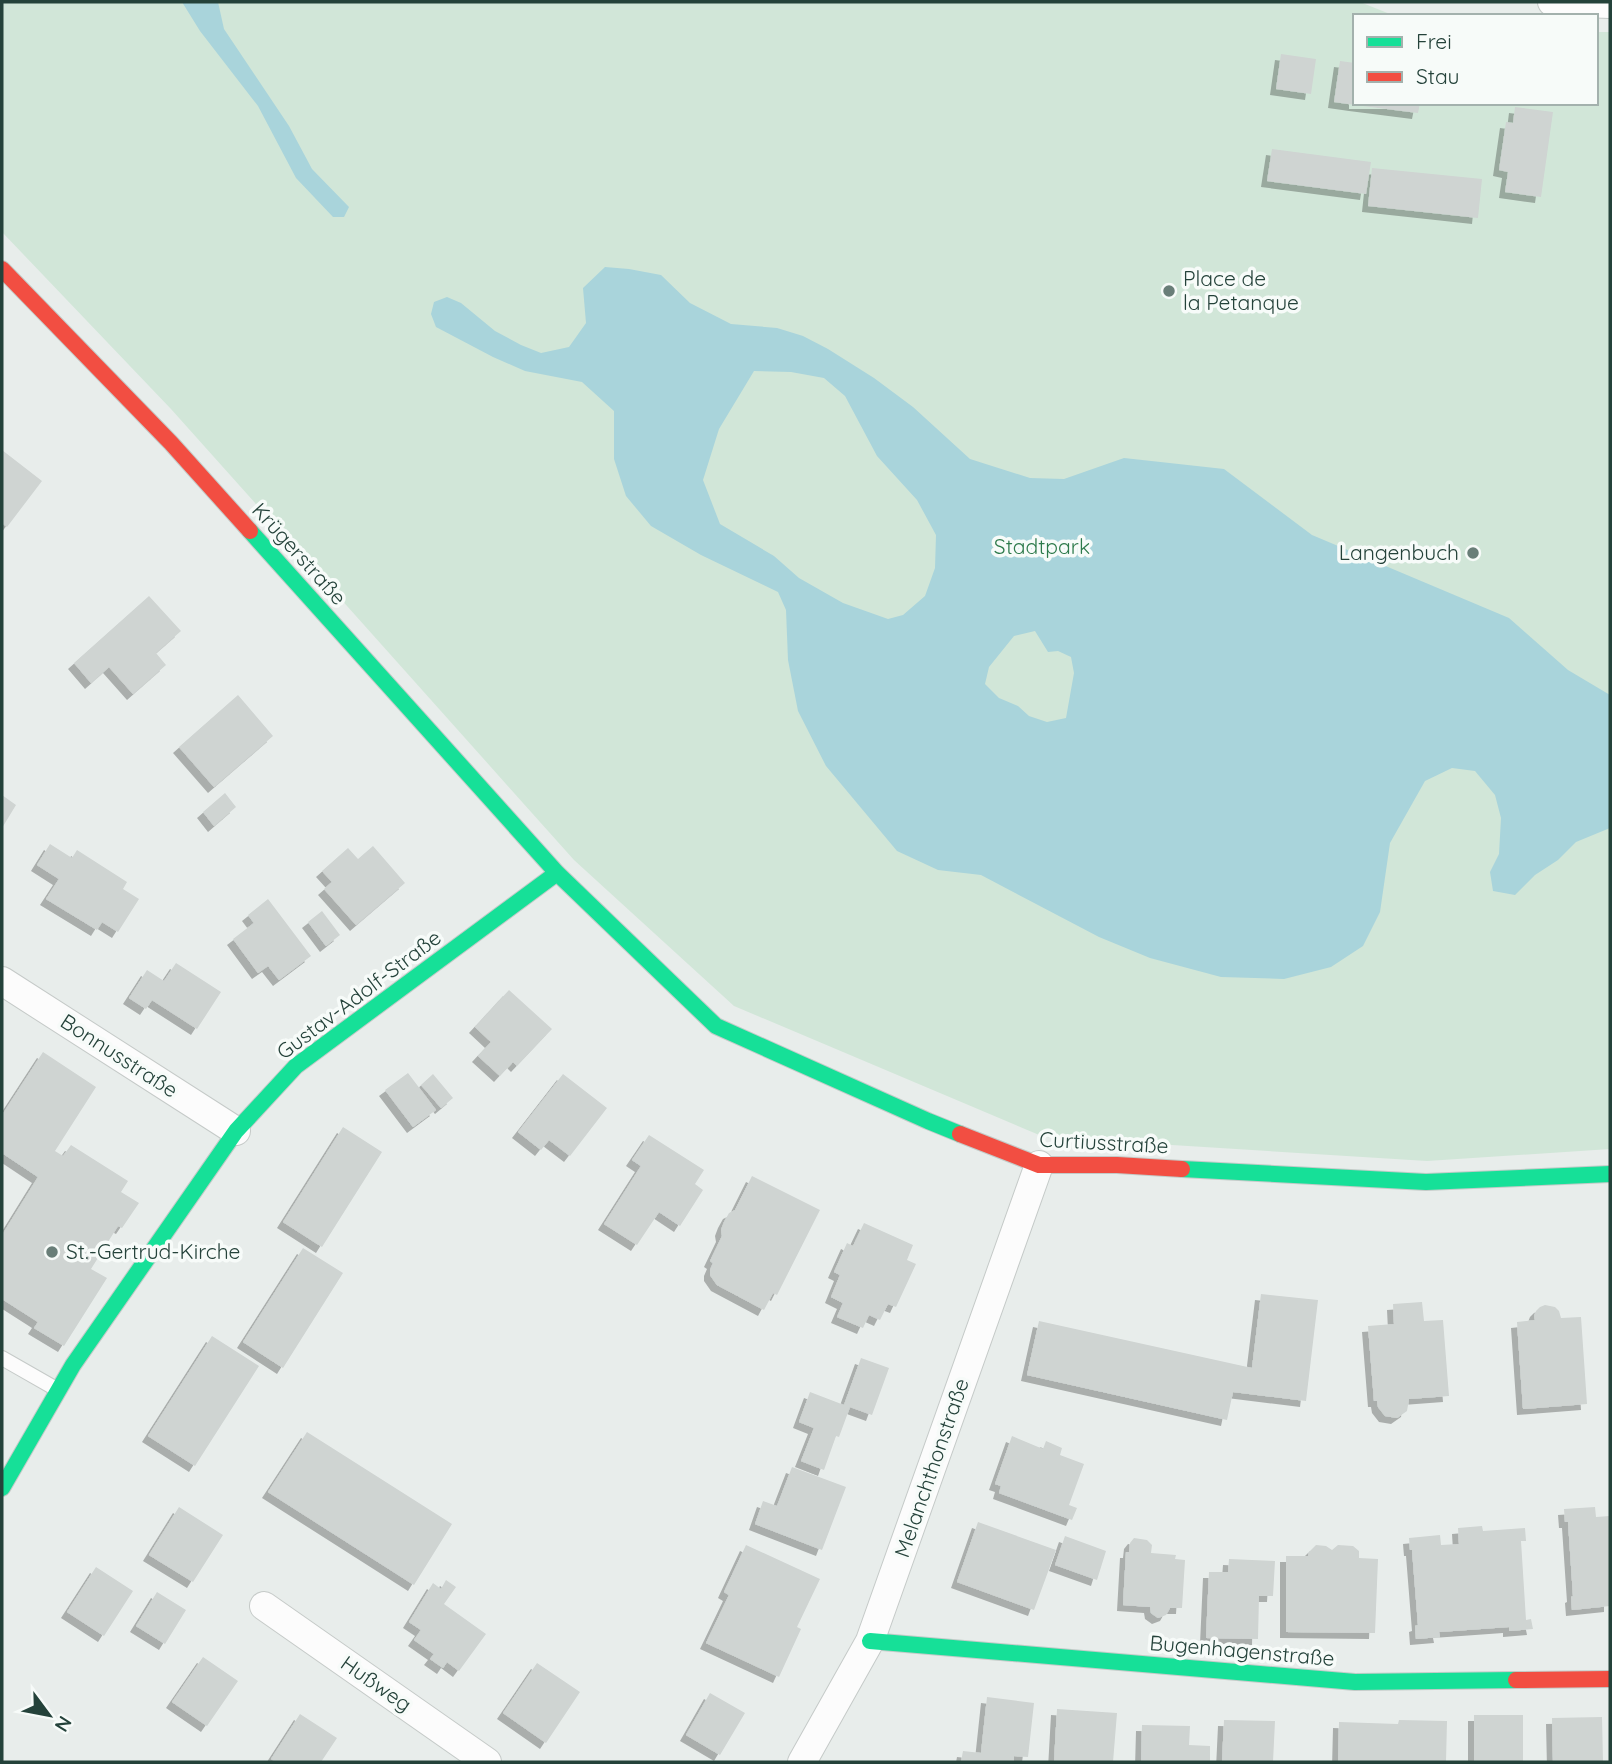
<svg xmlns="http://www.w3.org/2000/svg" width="1612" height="1764" viewBox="0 0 1612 1764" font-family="Quicksand,sans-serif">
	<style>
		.green { fill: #d1e6d8 }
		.water { fill: #a9d4db; fill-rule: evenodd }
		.building { fill: #cfd4d2; filter: url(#shadow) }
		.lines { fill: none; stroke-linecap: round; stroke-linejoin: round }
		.lane-casing { stroke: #c5cac8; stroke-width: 16 }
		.street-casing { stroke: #c5cac8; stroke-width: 30 }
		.fast-casing { stroke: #c3cbc8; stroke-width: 18 }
		.jam-casing { stroke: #c3cbc8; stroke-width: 18 }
		.lane { stroke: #fcfcfc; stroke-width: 14 }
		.street { stroke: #fcfcfc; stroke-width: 28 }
		.fast { stroke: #16e098; stroke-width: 16 }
		.jam { stroke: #f24e42; stroke-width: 16 }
		.poi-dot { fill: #697e78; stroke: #f7fbf9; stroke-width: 2.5 }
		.labels { text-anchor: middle; stroke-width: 7; stroke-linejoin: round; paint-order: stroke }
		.poi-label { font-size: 21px; fill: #24423a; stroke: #f7fbf9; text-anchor: start }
		.park-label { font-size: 21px; fill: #2d7a4b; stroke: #f7fbf9 }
		.street-label { font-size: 21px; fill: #24423a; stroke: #f7fbf9 }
	</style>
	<defs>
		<filter id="shadow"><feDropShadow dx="-6" dy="6" stdDeviation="0" flood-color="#0004"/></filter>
	</defs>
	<rect width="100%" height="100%" fill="#e8edeb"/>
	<!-- green -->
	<path class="green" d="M2,2H1360L1395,16H1355V103H1596V32H1610V1149L1427,1161L1044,1137L734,1006L574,860L171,409L2,232Z"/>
	<!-- water -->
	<path class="water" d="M182,2H218L224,29L289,126L312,169L349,207L344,217H333L296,178L258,106L200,31Z
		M605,267L629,269L661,275L690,303L731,324L777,328L803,336L828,349L874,378L913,407L970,459L1030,478L1064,479L1124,458L1224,469L1312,535L1509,618L1568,670L1610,695V828L1576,842L1558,860L1535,875L1515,895L1493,891L1490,872L1499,854L1501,818L1495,795L1475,771L1452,768L1425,781L1390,843L1380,912L1363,946L1331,967L1284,979L1221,977L1150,958L1099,937L981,875L938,870L897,851L826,766L798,711L788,660L786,610L778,592L701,555L651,526L626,496L614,459V411L582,382L525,371L493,357L436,327L431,314L434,302L447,297L461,303L495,331L521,345L541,353L569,347L586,323L583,288ZM754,371L791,372L824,378L845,396L877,456L917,500L936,535L935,568L925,596L903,615L888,619L843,603L799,578L774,556L720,524L703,480L719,429ZM1035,631L1048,652L1058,651L1071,657L1074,673L1066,718L1047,722L1029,716L1018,706L999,698L985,684L989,667L1014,636Z"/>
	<!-- building -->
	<path class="building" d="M1281,54L1316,59L1311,94L1276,89Z
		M1340,61L1355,63V105L1334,102Z
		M1355,103H1420L1418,113L1355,105Z
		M1515,107L1553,112L1541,197L1505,192L1508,172L1499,170L1506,122L1513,123Z
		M1272,149L1371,162L1366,194L1267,181Z
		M1372,168L1482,179L1478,218L1368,206Z
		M2,450L42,481L7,527L2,523Z
		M149,596L181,631L156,653L166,665L133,694L109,667L91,683L74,663Z
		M238,695L273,736L214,787L179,747Z
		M225,793L236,807L214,826L203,812Z
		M2,795L16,805L2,828Z
		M50,844L72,858L77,850L127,882L123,889L139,899L118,932L102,922L97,930L46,899L59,879L37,865Z
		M373,846L405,883L356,925L324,889L332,882L322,871L348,848L358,859Z
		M268,899L311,956L279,980L268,966L258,973L233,939L254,923L248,915Z
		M322,911L340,935L326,946L308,922Z
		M176,963L221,992L197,1029L152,1000L146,1009L129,998L147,970L164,981Z
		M509,990L552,1029L517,1066L513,1062L500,1076L478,1056L491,1042L475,1027Z
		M43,1052L96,1087L55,1151L63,1156L71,1145L128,1181L121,1192L139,1203L122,1228L118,1226L91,1269L107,1278L64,1346L34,1328L38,1322L2,1299V1235L38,1177L2,1153V1115Z
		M408,1073L436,1110L413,1127L385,1090Z
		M433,1074L453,1098L441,1108L421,1085Z
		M563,1074L607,1108L570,1156L549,1140L541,1150L518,1132Z
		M343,1127L382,1152L322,1247L283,1222Z
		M649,1135L704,1170L695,1184L703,1190L680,1226L659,1212L637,1245L604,1224L641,1166L632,1160Z
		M752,1176L820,1210L777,1295L773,1293L764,1310L717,1285L710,1275V1270L713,1263L710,1261L722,1236L721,1230L724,1222L729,1213L735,1210Z
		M864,1223L913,1245L907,1260L916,1264L896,1307L888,1304L880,1320L869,1315L863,1328L837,1317L843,1303L831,1297L840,1275L834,1272L847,1243L853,1246Z
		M303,1248L343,1273L283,1368L243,1342Z
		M1261,1294L1318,1300L1306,1401L1233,1392L1227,1420L1027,1375L1039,1321L1252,1368Z
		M1422,1302L1424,1321L1443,1320L1449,1396L1409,1399L1407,1411L1397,1418L1385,1416L1378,1407L1377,1401H1374L1368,1326L1394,1324L1393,1304Z
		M1545,1305L1555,1307L1559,1311L1561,1318L1581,1317L1587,1404L1523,1409L1517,1322L1535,1320L1534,1316L1536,1311L1540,1307Z
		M212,1336L259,1366L195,1466L148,1436Z
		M861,1358L889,1368L872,1415L850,1407L839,1437L836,1436L824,1470L801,1461L814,1428L799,1422L810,1392L844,1405Z
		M307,1432L452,1524L414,1585L268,1492Z
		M1012,1436L1043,1449L1046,1441L1062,1448L1060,1455L1084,1464L1069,1505L1077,1508L1072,1520L999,1493L1001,1486L995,1484Z
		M792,1467L846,1487L822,1550L755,1524L763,1501L777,1506Z
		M179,1507L223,1535L193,1582L149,1555Z
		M1595,1507L1596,1517L1610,1516V1606L1572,1610L1571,1597L1573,1596L1568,1522H1565L1564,1509Z
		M978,1522L1056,1550L1034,1610L957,1582Z
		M1482,1526L1483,1531L1525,1528L1526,1541H1521L1526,1620L1531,1619L1533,1629L1509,1631V1627L1439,1632L1440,1637L1416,1639L1415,1626L1418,1625L1412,1550H1410L1409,1538L1440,1535L1441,1545L1459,1544L1458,1528Z
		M1065,1536L1106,1551L1097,1580L1055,1565Z
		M1134,1538L1147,1540L1152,1545L1151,1553L1176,1555L1175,1559L1185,1560L1182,1608H1170L1166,1615L1158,1618L1151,1613L1150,1607L1123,1605L1126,1552H1129L1130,1543Z
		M746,1545L820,1579L797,1627L801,1629L779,1677L706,1643L729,1595L724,1592Z
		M1316,1545L1326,1546L1332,1550L1338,1545L1353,1546L1359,1551V1558L1378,1559L1375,1633L1286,1632V1556H1308L1309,1552Z
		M1229,1559L1275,1561L1273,1596H1259L1258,1639L1206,1638L1209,1572H1228Z
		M96,1567L133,1591L104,1636L67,1612Z
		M446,1580L456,1587L444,1604L486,1634L459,1671L447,1662L443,1668L430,1659L434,1654L414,1640L421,1630L409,1622L433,1583L441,1589Z
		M157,1592L186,1610L165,1644L136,1626Z
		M203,1657L238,1681L207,1726L172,1702Z
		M537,1663L580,1692L546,1743L503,1713Z
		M710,1693L745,1713L720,1755L686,1735Z
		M987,1697L1034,1703L1028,1757L1014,1756V1762H961L963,1751L981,1753Z
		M1057,1709L1117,1713L1113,1762H1054Z
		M300,1714L337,1738L321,1762H276L271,1759Z
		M1474,1715H1523V1762H1474Z
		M1602,1717L1603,1762H1553L1552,1718Z
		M1224,1720L1275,1721L1273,1762H1222Z
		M1399,1720L1447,1721L1446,1762H1338L1339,1722L1398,1724Z
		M1142,1725L1190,1726L1189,1745L1210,1746V1762H1141Z"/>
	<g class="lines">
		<!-- lane casing -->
		<g class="lane-casing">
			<path id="lane" d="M2,1358L58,1390"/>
		</g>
		<!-- street casing -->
		<g class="street-casing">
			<path id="street" d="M1552,2L1610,4
				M2,981L236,1131
				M264,1606L487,1762
				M802,1762L870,1641L1039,1165"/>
		</g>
		<!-- fast casing -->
		<g class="fast-casing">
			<path id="fast" d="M250,531L557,873L716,1026L928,1121L960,1134
				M1182,1169L1426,1182L1610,1174
				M2,1488L73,1365L236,1131L296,1066L557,873
				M870,1641L1355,1682L1516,1680"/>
		</g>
		<!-- jam casing -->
		<g class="jam-casing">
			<path id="jam" d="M2,269L171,443L250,531
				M960,1134L1039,1165H1117L1182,1169
				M1516,1680L1610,1679"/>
		</g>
		<!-- lane -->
		<use href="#lane" class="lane"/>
		<!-- street -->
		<use href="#street" class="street"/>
		<!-- fast -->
		<use href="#fast" class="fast"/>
		<!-- jam -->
		<use href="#jam" class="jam"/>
	</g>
	<!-- markers -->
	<g class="poi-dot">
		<circle cx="1169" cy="291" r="7"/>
		<circle cx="1473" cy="553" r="7"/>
		<circle cx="52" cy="1252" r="7"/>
	</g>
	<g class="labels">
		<!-- poi labels -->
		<g class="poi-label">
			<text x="1183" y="286">Place de<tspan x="1183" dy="24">la Petanque</tspan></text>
			<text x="1459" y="560" text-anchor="end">Langenbuch</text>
			<text x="66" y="1259">St.-Gertrud-Kirche</text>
		</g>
		<!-- park labels -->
		<g class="park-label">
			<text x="1042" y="554">Stadtpark</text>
		</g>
		<!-- street labels -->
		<g class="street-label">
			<text transform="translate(299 554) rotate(48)" y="7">Krügerstraße</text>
			<text transform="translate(359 995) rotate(-37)" y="7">Gustav-Adolf-Straße</text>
			<text transform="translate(119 1056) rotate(33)" y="7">Bonnusstraße</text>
			<text transform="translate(1104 1143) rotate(3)" y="7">Curtiusstraße</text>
			<text transform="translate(932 1468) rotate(-71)" y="7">Melanchthonstraße</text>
			<text transform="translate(1242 1651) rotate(5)" y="7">Bugenhagenstraße</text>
			<text transform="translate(376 1684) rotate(35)" y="7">Hußweg</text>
		</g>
	</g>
	<!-- border -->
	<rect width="1612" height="1764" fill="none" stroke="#24423a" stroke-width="7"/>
	<!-- legend -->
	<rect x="1353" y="14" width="245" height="91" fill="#f7fbf9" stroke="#a3b1ad" stroke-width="2"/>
	<rect x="1367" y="37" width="35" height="10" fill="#16e098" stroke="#a3b1ad" stroke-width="2"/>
	<text x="1416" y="49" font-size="21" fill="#24423a">Frei</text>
	<rect x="1367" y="72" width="35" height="10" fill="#f24e42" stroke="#a3b1ad" stroke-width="2"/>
	<text x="1416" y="84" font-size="21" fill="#24423a">Stau</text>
	<!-- north arrow -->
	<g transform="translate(49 1715) rotate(122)" stroke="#f7fbf9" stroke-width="5" paint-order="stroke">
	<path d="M0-5L12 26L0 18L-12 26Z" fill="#24423a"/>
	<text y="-10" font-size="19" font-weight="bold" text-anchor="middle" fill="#24423a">N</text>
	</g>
</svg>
